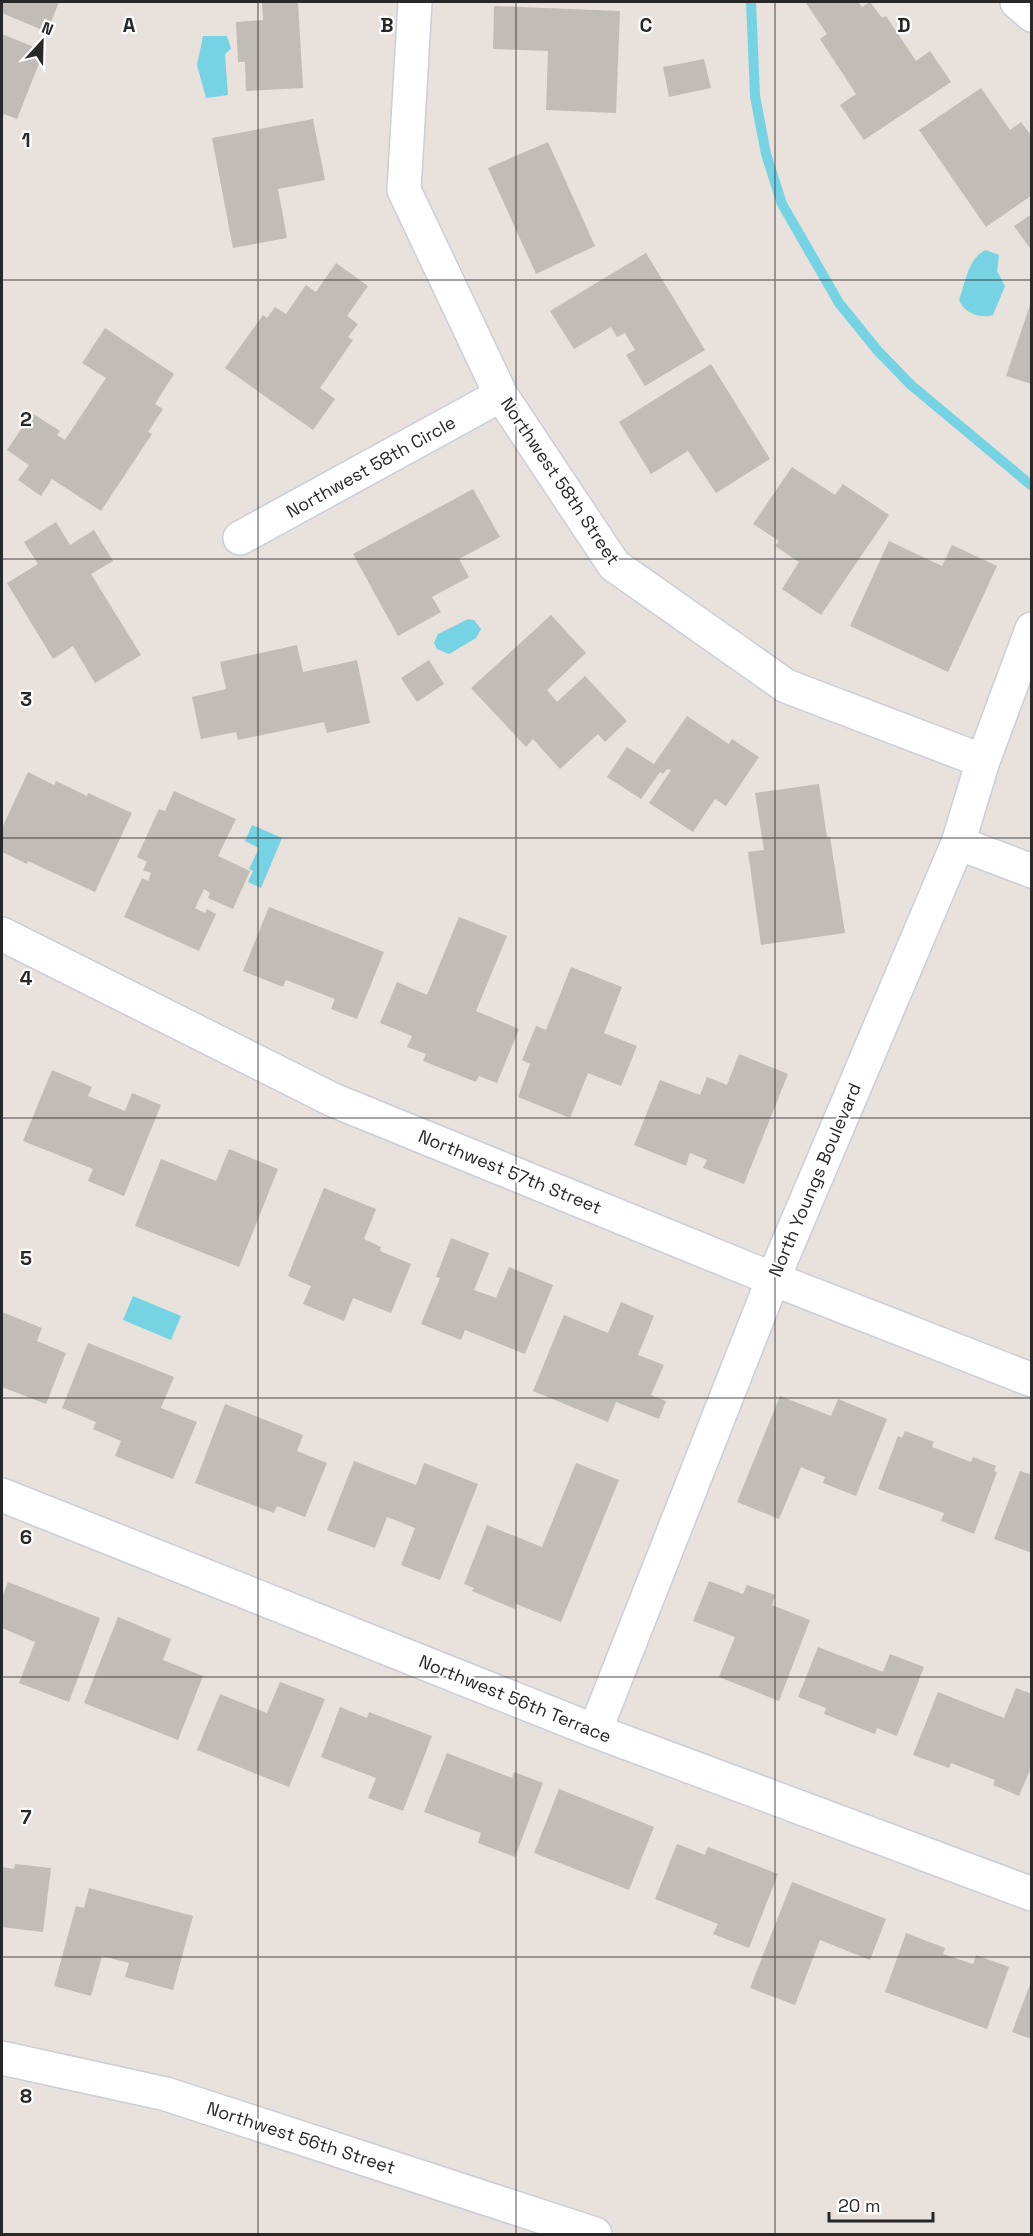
<svg xmlns="http://www.w3.org/2000/svg" width="1033" height="2236" viewBox="0 0 1033 2236" font-family="'Space Grotesk',sans-serif">
	<style>
		.water { fill: #75d3e4 }
		.lines { fill: none; stroke-linecap: round; stroke-linejoin: round }
		.stream { stroke: #75d3e4; stroke-width: 10 }
		.building { fill: #c2bcb6 }
		.street-casing { stroke: #c9ced9; stroke-width: 36 }
		.street { stroke: #fff; stroke-width: 33 }
		.grid { fill: none; stroke: #282828; stroke-width: 1.5; stroke-opacity: 0.55 }
		.labels { text-anchor: middle; stroke-width: 4.5; stroke-linejoin: round; paint-order: stroke }
		.street-label { font-size: 18px; fill: #282828; stroke: #fff }
		.grid-label { font-size: 20px; text-anchor: middle; font-weight: bold; fill: #282828; stroke: #fff; stroke-width: 4.5; stroke-linejoin: round; paint-order: stroke }
	</style>
	<rect width="100%" height="100%" fill="#e9e1db"/>
	<!-- water -->
	<path class="water" d="M203,36H227L231,49L225,54L228,95L206,98L197,65Z
		M986,250L999,255L997,271L1005,286L993,315C980,319 964,313 959,300C965,284 969,256 986,250Z
		M468,619L474,620L481,629L476,638L449,654L437,649L434,643L438,634Z
		M252,825L282,838L261,888L248,882L253,871L249,869L259,848L245,841Z
		M133,1296L181,1316L171,1340L123,1320Z"/>
	<g class="lines">
		<!-- stream -->
		<path class="stream" d="M751,2L755,96L766,154L782,204L839,303L878,351L911,385L1032,486"/>
	</g>
	<!-- building -->
	<path class="building" d="M2,2H59L47,32L2,13Z
		M262,2H298L303,88L246,91L245,62H238L236,22L263,20Z
		M808,2H858L862,7L870,2L882,18L886,16L916,61L930,51L951,82L864,140L840,105L856,94L820,39L827,34L806,3Z
		M494,6L620,11L616,113L546,110L548,51L493,49Z
		M2,34L44,51L17,119L4,114L2,120Z
		M704,59L711,88L669,97L663,67Z
		M981,88L1010,130L1021,122L1032,137V195L986,227L919,130Z
		M313,119L325,180L278,189L287,238L233,248L212,138Z
		M548,142L595,246L536,274L488,168Z
		M1032,214V251L1014,226Z
		M646,253L705,350L645,386L626,355L635,350L625,333L617,337L611,327L574,349L550,311Z
		M336,263L368,286L347,316L358,324L348,337L353,340L320,388L335,399L313,430L225,368L263,315L267,318L275,307L286,314L306,285L316,292Z
		M1031,302H1032V384L1006,376Z
		M105,328L174,374L155,404L163,409L148,432L152,434L101,511L52,479L41,496L18,480L29,465L7,450L32,413L60,431L57,435L65,440L106,378L82,363Z
		M711,364L770,459L716,493L688,451L651,474L619,422Z
		M792,467L835,495L843,484L889,515L821,615L782,589L799,562L775,546L779,541L753,524Z
		M473,489L500,537L459,559L469,577L432,597L441,612L398,636L353,554Z
		M56,522L70,545L94,530L113,561L91,574L141,655L95,683L73,646L53,659L7,583L38,564L24,542Z
		M889,541L942,566L952,545L997,566L948,672L850,626Z
		M551,615L586,653L547,690L557,702L585,676L627,721L605,742L598,734L560,769L533,739L526,747L471,688Z
		M297,645L303,672L357,660L370,723L327,733L324,722L238,740L236,732L201,739L192,697L226,689L220,662Z
		M429,660L444,684L417,702L401,678Z
		M687,716L729,744L732,739L759,757L726,806L715,799L693,832L649,803L671,770L667,769L663,774L660,772L641,799L607,777L627,747L654,764Z
		M28,772L54,785L56,781L87,796L88,793L132,813L95,892L28,861L27,864L2,852V828Z
		M819,784L827,837H830L845,933L761,945L748,852L764,850L755,793Z
		M174,791L236,819L218,856L250,871L233,909L208,898L210,893L204,889L195,908L205,913L207,909L216,914L199,951L124,917L142,878L148,881L151,873L143,870L147,862L137,857L159,809L165,811Z
		M269,907L384,952L357,1019L331,1009L335,999L286,980L283,987L243,971Z
		M459,917L507,936L476,1011L519,1029L497,1083L479,1076L476,1082L423,1061L426,1054L407,1047L412,1036L380,1023L397,982L427,995Z
		M571,967L622,987L604,1033L637,1046L621,1086L588,1073L570,1118L518,1097L530,1064L522,1060L536,1026L546,1030Z
		M739,1054L788,1074L744,1184L703,1168L707,1160L690,1153L686,1166L634,1145L660,1080L700,1095L707,1077L727,1085Z
		M52,1070L92,1087L88,1096L125,1111L132,1093L161,1105L124,1196L88,1181L93,1169L23,1141Z
		M229,1149L278,1169L239,1267L135,1226L161,1159L216,1181Z
		M324,1188L376,1209L364,1239L381,1247L380,1251L411,1264L391,1313L353,1298L344,1321L303,1304L311,1286L288,1276Z
		M451,1238L489,1253L474,1290L496,1298L509,1267L553,1285L525,1354L465,1330L461,1340L421,1324L440,1278L436,1277Z
		M621,1302L654,1316L638,1355L664,1365L651,1395L666,1401L659,1419L616,1402L608,1422L533,1391L564,1315L608,1333Z
		M2,1312L42,1328L37,1341L66,1353L46,1404L2,1387Z
		M88,1343L174,1377L161,1408L197,1422L173,1479L115,1456L121,1441L93,1429L96,1422L62,1408Z
		M780,1396L831,1416L838,1399L887,1419L856,1496L823,1483L825,1477L801,1467L779,1519L737,1502Z
		M225,1404L303,1435L297,1451L327,1463L305,1517L277,1506L274,1513L195,1483Z
		M905,1431L934,1442L932,1447L971,1462L973,1457L996,1466L994,1471L997,1472L974,1534L941,1521L944,1513L878,1489L898,1436L902,1438Z
		M354,1461L416,1485L424,1463L478,1484L440,1580L401,1565L415,1528L387,1517L375,1548L327,1530Z
		M576,1463L619,1480L561,1622L516,1604L515,1609L472,1591L474,1588L464,1584L487,1525L542,1547Z
		M1020,1471L1032,1475V1553L994,1539Z
		M709,1581L743,1594L747,1585L775,1595L772,1605L810,1620L779,1701L719,1677L735,1637L693,1621Z
		M8,1582L100,1618L69,1702L19,1683L35,1642L2,1628V1597Z
		M118,1617L171,1639L163,1660L203,1676L178,1740L84,1703Z
		M818,1647L883,1672L890,1654L924,1667L897,1736L877,1728L875,1734L824,1714L826,1708L798,1697Z
		M280,1682L325,1699L289,1787L197,1750L220,1694L267,1713Z
		M1016,1688L1032,1694V1765L1019,1796L993,1785L995,1780L951,1763L949,1768L913,1755L938,1692L1004,1718Z
		M340,1707L367,1718L369,1712L432,1736L403,1811L368,1798L376,1778L321,1757Z
		M447,1753L512,1778L514,1772L543,1783L515,1857L478,1843L481,1833L424,1812Z
		M559,1789L654,1827L629,1890L534,1853Z
		M677,1844L705,1855L708,1847L778,1874L749,1948L713,1934L718,1924L655,1899Z
		M15,1864L51,1868L43,1932L2,1927V1867L14,1869Z
		M792,1882L886,1919L870,1960L820,1940L795,2005L750,1988Z
		M89,1888L193,1916L173,1990L125,1977L129,1963L102,1956L91,1996L54,1986L76,1906L84,1908Z
		M906,1933L945,1948L943,1954L973,1964L976,1955L1009,1967L987,2029L885,1992Z
		M1031,1982H1032V2039L1012,2032Z"/>
	<g class="lines">
		<!-- street casing -->
		<g class="street-casing">
			<path id="street" d="M415,2L404,190L501,395L614,565L786,686L983,761
				M1017,2L1032,15
				M240,538L501,395
				M958,843L1032,871
				M2,934L333,1100L773,1279L1032,1380
				M2,1495L595,1731L1032,1894
				M595,1731L773,1279L958,843L983,761L1032,629
				M2,2058L166,2094L595,2234"/>
		</g>
		<!-- street -->
		<use href="#street" class="street"/>
	</g>
	<!-- grid -->
	<path class="grid" d="M258,2V2234M516,2V2234M775,2V2234M2,280H1032M2,559H1032M2,838H1032M2,1118H1032M2,1398H1032M2,1677H1032M2,1957H1032"/>
	<g class="labels">
		<!-- street labels -->
		<g class="street-label">
			<text transform="translate(371 467) rotate(-29)" y="6">Northwest 58th Circle</text>
			<text transform="translate(560 481) rotate(56)" y="6">Northwest 58th Street</text>
			<text transform="translate(510 1172) rotate(22)" y="6">Northwest 57th Street</text>
			<text transform="translate(815 1180) rotate(-67)" y="6">North Youngs Boulevard</text>
			<text transform="translate(515 1699) rotate(22)" y="6">Northwest 56th Terrace</text>
			<text transform="translate(301 2138) rotate(18)" y="6">Northwest 56th Street</text>
		</g>
	</g>
	<g class="grid-label">
		<text x="129" y="32">A</text>
		<text x="387" y="32">B</text>
		<text x="646" y="32">C</text>
		<text x="904" y="32">D</text>
		<text x="26" y="147">1</text>
		<text x="26" y="426">2</text>
		<text x="26" y="706">3</text>
		<text x="26" y="985">4</text>
		<text x="26" y="1265">5</text>
		<text x="26" y="1544">6</text>
		<text x="26" y="1824">7</text>
		<text x="26" y="2103">8</text>
	</g>
	<!-- border -->
	<rect width="1033" height="2236" fill="none" stroke="#282828" stroke-width="6"/>
	<!-- north arrow -->
	<g transform="translate(42 42) rotate(22)" stroke="#ffffff" stroke-width="4.5" paint-order="stroke">
	<path d="M0-4.5L10 22L0 15L-10 22Z" fill="#282828"/>
	<text y="-9" font-size="16" font-weight="bold" text-anchor="middle" fill="#282828">N</text>
	</g>
	<!-- scale -->
	<path d="M829 2212v9h104v-9" fill="none" stroke="#282828" stroke-width="3"/>
	<text x="838" y="2212" font-size="18" fill="#282828" stroke="#ffffff" stroke-width="4.5" paint-order="stroke">20 m</text>
</svg>
